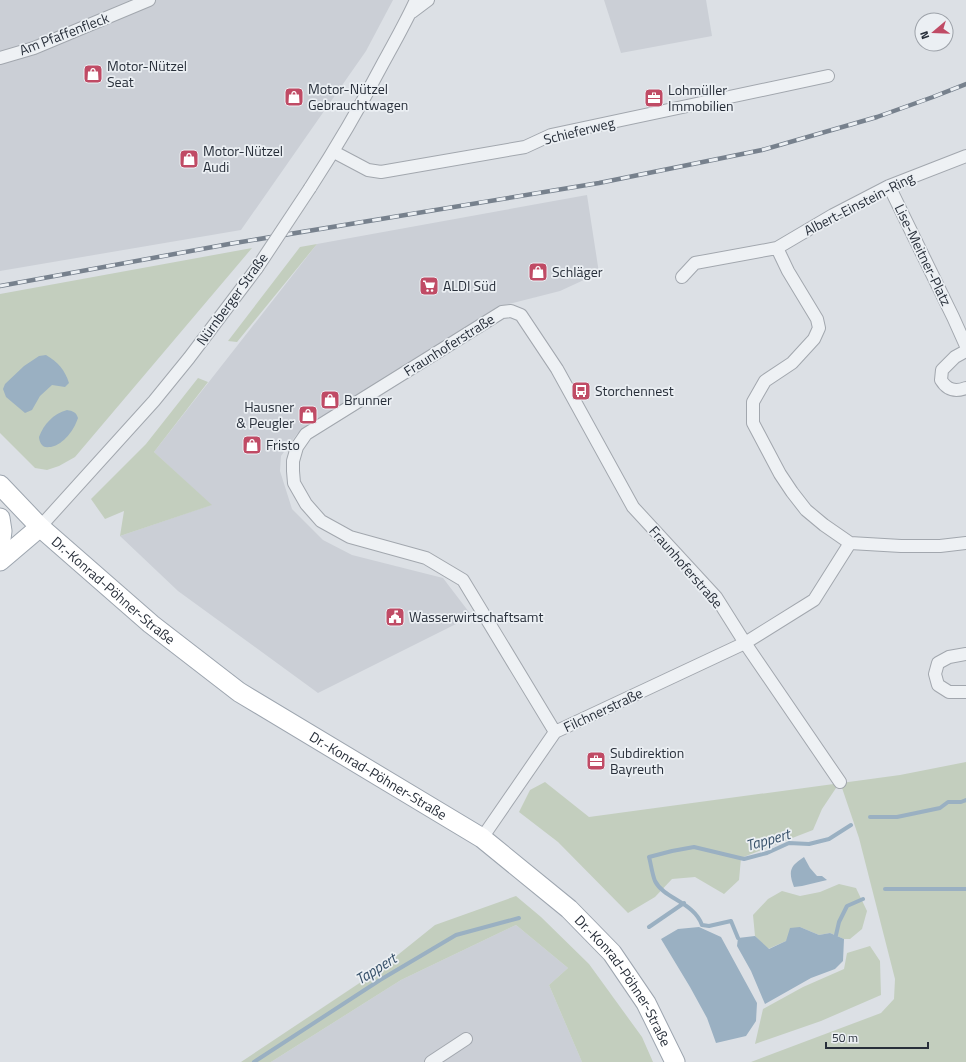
<svg xmlns="http://www.w3.org/2000/svg" width="966" height="1062" viewBox="0 0 966 1062" font-family="'Titillium Web',sans-serif">
	<style>
		.built { fill: #cbcfd6 }
		.green { fill: #c3cebe }
		.water { fill: #9ab0c2 }
		.lines { fill: none; stroke-linecap: round; stroke-linejoin: round }
		.stream { stroke: #9ab0c2; stroke-width: 4 }
		.minor-casing { stroke: #a2a7ae; stroke-width: 14 }
		.primary-casing { stroke: #9da5af; stroke-width: 21 }
		.minor { stroke: #eef1f4; stroke-width: 12 }
		.primary { stroke: #fff; stroke-width: 19 }
		.rail-casing { stroke: #77818d; stroke-width: 4.5 }
		.rail { stroke: #ebeff3; stroke-width: 3; stroke-dasharray: 9; stroke-linecap: butt }
		.minor-bridge-casing { stroke: #a2a7ae; stroke-width: 14; stroke-linecap: butt }
		.minor-bridge { stroke: #eef1f4; stroke-width: 12 }
		.labels { text-anchor: middle; stroke-width: 3.5; stroke-linejoin: round; paint-order: stroke }
		.street-label { font-size: 14px; fill: #282f3a; stroke: #ebeff3 }
		.poi-label { font-size: 14px; fill: #282f3a; stroke: #ebeff3; text-anchor: start }
		.water-label { font-size: 15px; font-style: italic; fill: #365069; stroke: #ebeff3 }
	</style>
	<rect width="100%" height="100%" fill="#dce0e5"/>
	<!-- built -->
	<path class="built" d="M0,0H393L366,51L241,230L0,271Z
		M604,0H706L712,36L621,53Z
		M587,195L599,273L560,291L501,306L297,434L281,456L280,471L292,509L323,540L352,555L443,578L472,616L318,693L178,591L120,536L211,505L154,452L317,244Z
		M516,925L568,968L549,985L582,1062H271L401,980Z"/>
	<!-- green -->
	<path class="green" d="M317,244L237,342L228,341L300,247Z
		M252,248L75,457L59,466L47,470L35,468L0,433V294Z
		M198,378L208,382L154,452L212,505L120,536L124,511L105,519L91,499L146,444Z
		M966,762V1062H751L881,1013L894,999L895,979L859,838L840,782L822,809L813,830L741,858L739,880L724,894L695,877L672,879L655,897L628,913L558,842L519,812L530,790L545,782L589,817L900,775Z
		M839,884L856,888L867,911L862,929L850,939H844L830,933L819,935L800,927L786,941L768,949L755,936L753,915L768,899L782,891L800,896L820,892Z
		M516,896L541,917L589,964L642,1037L653,1062H582L549,985L568,968L516,925L401,980L271,1062H241L379,970L435,925Z
		M870,946L880,961L881,995L821,1021L755,1044L763,1009L803,987L844,969L847,953Z"/>
	<!-- water -->
	<path class="water" d="M46,355C58,362 65,370 69,383L65,387L52,385L40,396L32,410L25,413L6,397L3,389L5,384L24,366L39,356Z
		M67,410C73,411 76,412 78,418C74,430 64,444 51,447C48,447 44,448 42,445C40,443 39,439 39,437C44,424 53,414 67,410Z
		M804,857L810,868L817,876H822L827,880L802,886L794,887C788,871 790,866 804,857Z
		M699,927L721,937L757,1003L756,1021L746,1036L716,1043L707,1018L690,987L661,939L678,929Z
		M800,927L819,935L830,933L844,939L843,961L835,969L811,978L765,1004L751,971L737,946L738,938L755,936L769,949L786,941L790,928Z"/>
	<g class="lines">
		<!-- stream -->
		<path class="stream" d="M870,817H897L940,808L948,802H961L966,800
			M885,889H966
			M649,927L684,903
			M836,935L839,922L847,906L863,899
			M738,938L731,921L709,926L702,925C694,902 664,899 655,881C652,874 651,864 649,857L672,851L694,847L744,859L767,853L789,843L809,844L829,839L851,825
			M254,1062L380,980L456,935L519,918"/>
		<!-- minor casing -->
		<g class="minor-casing">
			<path id="minor" d="M412,12L428,0
				M0,58L34,48L149,0
				M334,152L368,170L381,172L525,147L551,135L828,76
				M966,156L889,186L833,215L777,248L788,271L817,319L819,328L814,339L792,363L765,381L753,402V423L780,474L792,492L806,510L824,525L850,543L901,546H940L966,543
				M889,186L953,317L966,346
				M310,188C336,148 360,107 382,65C394,43 406,22 416,0
				M682,277L695,263L777,248
				M966,351L955,357L942,370L941,380C947,390 955,392 966,388
				M40,527L154,401L189,358L257,268
				M966,654L949,657L938,663L935,674L938,685L949,692H966
				M555,732L463,580L426,558L350,537L321,521L306,504L294,483L293,471V461L297,447L306,434L502,312L511,311L521,315L557,369L633,507L716,597L745,643L840,782
				M482,838L555,732L745,643L814,600L850,543
				M431,1062L466,1039"/>
		</g>
		<!-- primary casing -->
		<g class="primary-casing">
			<g id="primary">
				<path id="s1" d="M0,485L40,527L151,624L239,692L482,838L569,909L612,953L646,1003L675,1062"/>
				<path d="M0,518L2,531L0,547"/>
				<path d="M0,561L40,527"/>
			</g>
		</g>
		<!-- minor -->
		<use href="#minor" class="minor"/>
		<!-- primary -->
		<use href="#primary" class="primary"/>
		<!-- rail casing -->
		<g class="rail-casing">
			<path id="rail" d="M0,286L229,244L599,183L762,150L877,117L933,97L966,84"/>
		</g>
		<!-- rail -->
		<use href="#rail" class="rail"/>
		<!-- minor-bridge casing -->
		<g class="minor-bridge-casing">
			<path id="minor-bridge" d="M257,268L310,188"/>
		</g>
		<!-- minor-bridge -->
		<use href="#minor-bridge" class="minor-bridge"/>
	</g>
	<!-- icons -->
	<defs>
		<g id="shop-square" transform="scale(1)"><rect x="-9" y="-9" width="18" height="18" rx="4" fill="#c04b65" stroke="#ebeff3"/><path d="M-5-2.5h2.3a2.7 3.5 0 0 1 5.4 0H5L5.5 6h-11ZM-1.5-2.5h3a1.5 2.3 0 0 0-3 0Z" fill="#fff"/></g>
		<g id="office-square" transform="scale(1)"><rect x="-9" y="-9" width="18" height="18" rx="4" fill="#c04b65" stroke="#ebeff3"/><path d="M-6-3h4V-5.5h4V-3h4V5H-6ZM-1-4.5V-3h2v-1.5ZM-6 0V1H6V0Z" fill="#fff"/></g>
		<g id="supermarket-square" transform="scale(1)"><rect x="-9" y="-9" width="18" height="18" rx="4" fill="#c04b65" stroke="#ebeff3"/><path d="M-6-5.5h2.5l.6 2H6L4.5 2H-2.5L-4.4-4H-6ZM-1.5 3.2a1.3 1.3 0 1 0 .1 0ZM3 3.2a1.3 1.3 0 1 0 .1 0Z" fill="#fff"/></g>
		<g id="bus-square" transform="scale(1)"><rect x="-9" y="-9" width="18" height="18" rx="4" fill="#c04b65" stroke="#ebeff3"/><path d="M-5-6H5V4H4V6H2V4H-2V6H-4V4H-5ZM-3.5-4V0h7V-4ZM-3.5 1.2v1.5H-2V1.2ZM2 1.2v1.5H3.5V1.2Z" fill="#fff"/></g>
		<g id="civic-square" transform="scale(1)"><rect x="-9" y="-9" width="18" height="18" rx="4" fill="#c04b65" stroke="#ebeff3"/><path d="M-.6-6.5H3V-4.5H.6V-3L4-1V1h2V6H-6V1h2V-1L-.6-3ZM-1.2 2.5V6h2.4V2.5Z" fill="#fff"/></g>
	</defs>
	<g fill-rule="evenodd">
		<use href="#shop-square" x="93" y="74"/>
		<use href="#shop-square" x="294" y="97"/>
		<use href="#office-square" x="654" y="98"/>
		<use href="#shop-square" x="189" y="159"/>
		<use href="#shop-square" x="538" y="272"/>
		<use href="#supermarket-square" x="429" y="286"/>
		<use href="#bus-square" x="581" y="391"/>
		<use href="#shop-square" x="330" y="400"/>
		<use href="#shop-square" x="308" y="415"/>
		<use href="#shop-square" x="252" y="445"/>
		<use href="#civic-square" x="395" y="617"/>
		<use href="#office-square" x="596" y="761"/>
	</g>
	<g class="labels">
		<!-- street labels -->
		<g class="street-label">
			<text transform="translate(64 34) rotate(-21)" y="5">Am Pfaffenfleck</text>
			<text transform="translate(579 131) rotate(-14)" y="5">Schieferweg</text>
			<text transform="translate(859 204) rotate(-27)" y="5">Albert-Einstein-Ring</text>
			<text transform="translate(923 255) rotate(64)" y="5">Lise-Meitner-Platz</text>
			<text transform="translate(232 299) rotate(-54)" y="5">Nürnberger Straße</text>
			<text transform="translate(449 345) rotate(-32)" y="5">Fraunhoferstraße</text>
			<text transform="translate(686 567) rotate(49)" y="5">Fraunhoferstraße</text>
			<text dy="5" stroke="none"><textPath href="#s1" startOffset="155">Dr.-Konrad-Pöhner-Straße</textPath></text>
			<text transform="translate(603 710) rotate(-25)" y="5">Filchnerstraße</text>
			<text dy="5" stroke="none"><textPath href="#s1" startOffset="479">Dr.-Konrad-Pöhner-Straße</textPath></text>
			<text dy="5" stroke="none"><textPath href="#s1" startOffset="803">Dr.-Konrad-Pöhner-Straße</textPath></text>
		</g>
		<!-- poi labels -->
		<g class="poi-label">
			<text x="107" y="71">Motor-Nützel<tspan x="107" dy="16">Seat</tspan></text>
			<text x="308" y="94">Motor-Nützel<tspan x="308" dy="16">Gebrauchtwagen</tspan></text>
			<text x="668" y="95">Lohmüller<tspan x="668" dy="16">Immobilien</tspan></text>
			<text x="203" y="156">Motor-Nützel<tspan x="203" dy="16">Audi</tspan></text>
			<text x="552" y="277">Schläger</text>
			<text x="443" y="291">ALDI Süd</text>
			<text x="595" y="396">Storchennest</text>
			<text x="344" y="405">Brunner</text>
			<text x="294" y="412" text-anchor="end">Hausner<tspan x="294" dy="16">&amp; Peugler</tspan></text>
			<text x="266" y="450">Fristo</text>
			<text x="409" y="622">Wasserwirtschaftsamt</text>
			<text x="610" y="758">Subdirektion<tspan x="610" dy="16">Bayreuth</tspan></text>
		</g>
		<!-- water labels -->
		<g class="water-label">
			<text transform="translate(768 840) rotate(-16)" y="5">Tappert</text>
			<text transform="translate(376 969) rotate(-32)" y="5">Tappert</text>
		</g>
	</g>
	<!-- north arrow -->
	<g transform="translate(934 32) rotate(251)"><circle r="19" fill="#ebeff3" stroke="#9da2a9"/>
	<path d="M0-3L7 15L0 10L-7 15Z" fill="#c04b65"/>
	<text y="-6" font-size="11" font-weight="bold" text-anchor="middle" fill="#282f3a">N</text>
	</g>
	<!-- scale -->
	<path d="M826 1042v6h102v-6" fill="none" stroke="#282f3a" stroke-width="2"/>
	<text x="832" y="1042" font-size="12" fill="#282f3a" stroke="#ebeff3" stroke-width="3" paint-order="stroke">50 m</text>
</svg>
